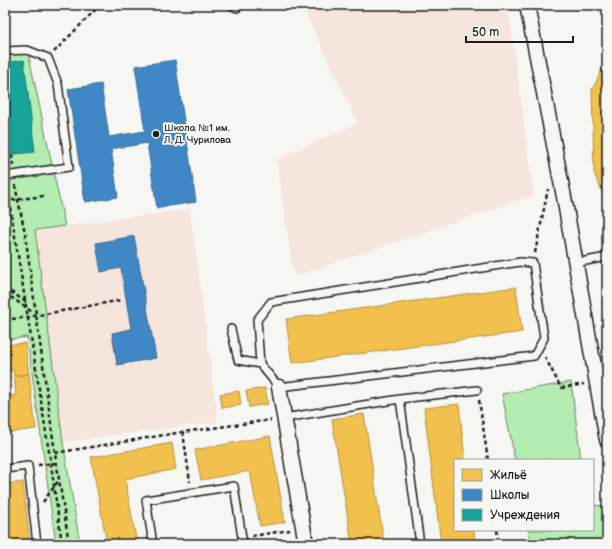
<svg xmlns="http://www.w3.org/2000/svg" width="612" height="549" font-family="'Balsamiq Sans',sans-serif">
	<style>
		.built { fill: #f6e5dd }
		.green { fill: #b3edb1; stroke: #688466 }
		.homes { fill: #f2c14e; stroke: #b2903f }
		.schools { fill: #3f88c5; stroke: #346892 }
		.public { fill: #17a398; stroke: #187a73 }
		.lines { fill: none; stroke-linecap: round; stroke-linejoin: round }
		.service-casing { stroke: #1c1c1c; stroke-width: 10 }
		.minor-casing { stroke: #1c1c1c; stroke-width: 17 }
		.path { stroke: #1c1c1c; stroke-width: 2.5; stroke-dasharray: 4 3; stroke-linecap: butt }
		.service { stroke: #f6f6f2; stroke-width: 7 }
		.minor { stroke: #f6f6f2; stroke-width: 14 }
		.poi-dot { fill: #1c1c1c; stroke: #f6f6f2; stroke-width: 1.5 }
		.labels { text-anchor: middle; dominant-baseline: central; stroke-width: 4; stroke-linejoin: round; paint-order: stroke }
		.poi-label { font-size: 10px; fill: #1c1c1c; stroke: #f6f6f2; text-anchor: start }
	</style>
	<rect width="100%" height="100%" fill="#f6f6f2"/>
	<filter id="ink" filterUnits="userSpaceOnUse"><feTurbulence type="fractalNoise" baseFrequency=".025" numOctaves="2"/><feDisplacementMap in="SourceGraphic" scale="8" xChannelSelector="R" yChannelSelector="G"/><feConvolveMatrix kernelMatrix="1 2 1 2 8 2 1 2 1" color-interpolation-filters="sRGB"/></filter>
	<g filter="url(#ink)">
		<path class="built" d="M 325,5 L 508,5 L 534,195 L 295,276 L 292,268 L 277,159 L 358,123 L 304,9 Z
			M 190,209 L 218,422 L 63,442 L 35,230 Z"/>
		<path class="green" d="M 28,52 L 65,226 L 35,230 L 63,442 L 80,544 L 56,544 L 27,337 L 5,340 L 5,54 Z
			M 571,382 L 581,460 L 515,460 L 502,394 Z
			M 593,505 L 607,506 L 607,544 L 531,544 L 528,530 L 593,530 Z"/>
		<path class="homes" d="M 607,59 L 607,199 L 604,197 L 594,173 L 592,90 Z
			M 516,287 L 522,332 L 292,363 L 286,319 Z
			M 25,343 L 29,374 L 14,376 L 13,370 L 5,371 L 5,345 Z
			M 29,374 L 36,429 L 5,433 L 5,396 L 16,395 L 14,376 Z
			M 265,388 L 268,404 L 249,407 L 246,391 Z
			M 239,391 L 241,405 L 222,408 L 220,394 Z
			M 459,404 L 465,460 L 455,460 L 455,530 L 474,530 L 475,544 L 441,544 L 424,408 Z
			M 364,414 L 384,544 L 352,544 L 332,419 Z
			M 270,436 L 285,522 L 260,526 L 250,471 L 201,480 L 195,450 Z
			M 172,443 L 176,469 L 125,479 L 137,544 L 107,544 L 91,457 Z
			M 23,482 L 30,544 L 5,544 L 5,484 Z"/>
		<path class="schools" d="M 175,60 L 196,202 L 157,208 L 147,143 L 111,149 L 118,197 L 85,202 L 68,89 L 101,84 L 109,137 L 145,131 L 135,66 Z
			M 134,236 L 156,358 L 117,365 L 112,333 L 131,329 L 121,268 L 101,272 L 96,243 Z"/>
		<path class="public" d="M 24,60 L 35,152 L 5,155 L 5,63 Z"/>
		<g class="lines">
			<defs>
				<path id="service" d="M 231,5 L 237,8 L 238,5
					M 5,51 L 27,50 L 48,58 L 58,84 L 69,167 L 5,176
					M 520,262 L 533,263 L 544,338 L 534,356 L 279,387 L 260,364 L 257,320 L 271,302 Z
					M 575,263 L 607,257
					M 231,329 L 238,360 L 260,364
					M 400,399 L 420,544
					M 284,418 L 400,399 L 477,390
					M 5,469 L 28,466 L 37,544
					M 153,544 L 146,500 L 234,486 L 243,544"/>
				<path id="minor" d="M 527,5 L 564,197 L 607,440
					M 279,387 L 306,544"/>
			</defs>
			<use href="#service" class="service-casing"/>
			<use href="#minor" class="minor-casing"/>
			<path class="path" d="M 54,52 L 100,5
				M 12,155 L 13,166
				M 15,185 L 25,233 L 55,453 L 69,544
				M 7,186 L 51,464 L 62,544
				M 5,201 L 44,196
				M 535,253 L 548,189
				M 5,288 L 26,302
				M 5,293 L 35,314
				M 5,320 L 28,317 L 122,300
				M 545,357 L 561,388 L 584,384
				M 479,400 L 488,460
				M 183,432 L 190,482
				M 55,453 L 183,432 L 271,420
				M 38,465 L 57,463
				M 43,502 L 59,480
				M 497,530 L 499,544
				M 252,536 L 290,530"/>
			<use href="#service" class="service"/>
			<use href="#minor" class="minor"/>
		</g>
	</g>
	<circle class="poi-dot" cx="156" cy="134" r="4"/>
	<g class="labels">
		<g class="poi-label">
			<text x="164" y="128">Школа №1 им.<tspan x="164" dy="12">Л. Д. Чурилова</tspan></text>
		</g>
	</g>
	<rect width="612" height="549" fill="none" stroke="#f6f6f2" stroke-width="20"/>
	<rect x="10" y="10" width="592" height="529" fill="none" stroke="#1c1c1c" stroke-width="1.5" filter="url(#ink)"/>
	<rect x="454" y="459" width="140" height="72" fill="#f6f6f2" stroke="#9f9f9c"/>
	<rect x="462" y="469" width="20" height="12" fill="#f2c14e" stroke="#9f9f9c"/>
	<text x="490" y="479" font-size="12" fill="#1c1c1c">Жильё</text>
	<rect x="462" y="489" width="20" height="12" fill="#3f88c5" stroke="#9f9f9c"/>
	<text x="490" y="499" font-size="12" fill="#1c1c1c">Школы</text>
	<rect x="462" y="509" width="20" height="12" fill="#17a398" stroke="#9f9f9c"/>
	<text x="490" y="519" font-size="12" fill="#1c1c1c">Учреждения</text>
	<path d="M466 36v6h107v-6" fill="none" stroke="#1c1c1c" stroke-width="2"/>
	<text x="472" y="36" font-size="12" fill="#1c1c1c" stroke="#f6f6f2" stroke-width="3" paint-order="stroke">50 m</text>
</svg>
